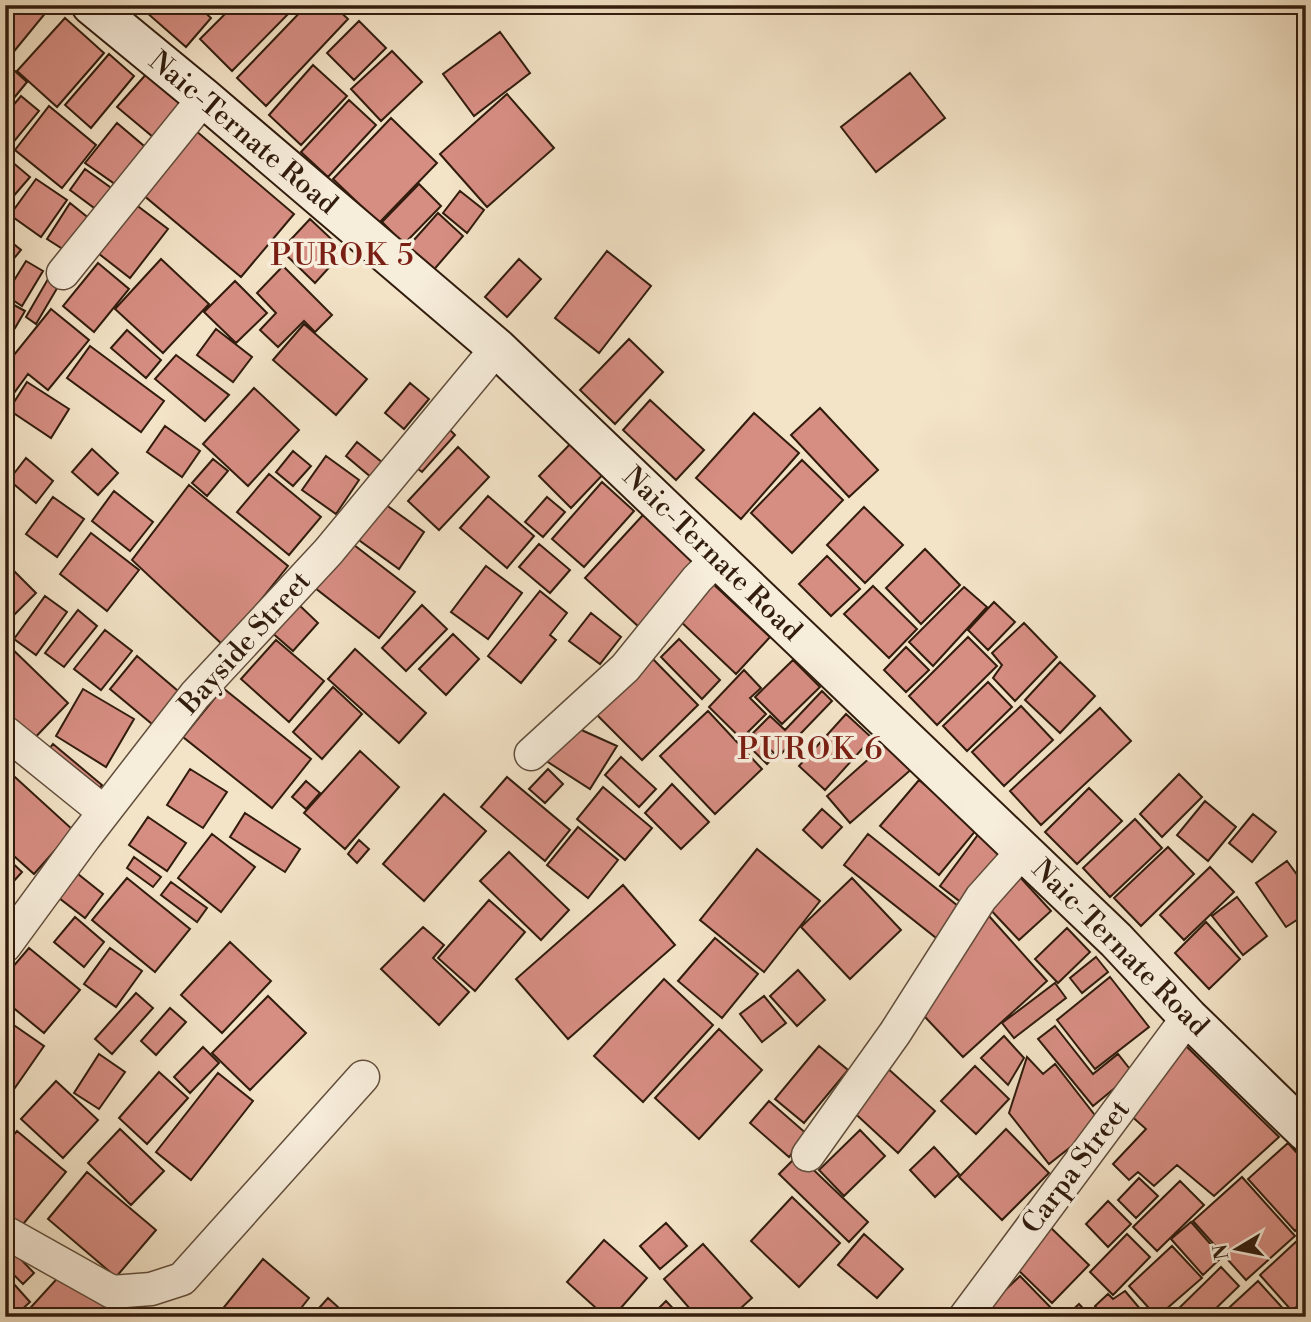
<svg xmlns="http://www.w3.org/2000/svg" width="1311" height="1322" font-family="'Libre Bodoni',serif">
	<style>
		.building { fill: #d68d82; stroke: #311c0d; stroke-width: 2 }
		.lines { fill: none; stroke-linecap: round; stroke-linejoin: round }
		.minor-casing { stroke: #624e3c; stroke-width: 35 }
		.secondary-casing { stroke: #311c0d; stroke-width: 42 }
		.minor { stroke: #f7eddb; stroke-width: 32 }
		.secondary { stroke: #f7eddb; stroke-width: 38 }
		.labels { text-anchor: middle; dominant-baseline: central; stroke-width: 7; stroke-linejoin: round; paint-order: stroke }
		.street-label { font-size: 28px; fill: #311c0d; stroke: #f7eddb }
		.neighbourhood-label { font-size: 30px; letter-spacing: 2px; fill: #7a1f14; stroke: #f7eddb }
	</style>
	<rect width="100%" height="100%" fill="#f3e3c7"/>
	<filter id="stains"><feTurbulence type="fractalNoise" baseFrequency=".00286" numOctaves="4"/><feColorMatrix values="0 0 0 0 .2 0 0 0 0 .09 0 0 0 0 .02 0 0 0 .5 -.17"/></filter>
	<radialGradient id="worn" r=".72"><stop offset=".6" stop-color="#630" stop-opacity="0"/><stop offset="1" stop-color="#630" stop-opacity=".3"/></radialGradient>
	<path class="building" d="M 5,5 L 52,5 L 11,55 L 5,50 Z
		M 152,5 L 197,5 L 211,18 L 186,47 L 146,12 Z
		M 234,5 L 297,5 L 232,71 L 200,39 Z
		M 307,5 L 333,5 L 348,19 L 266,106 L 237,78 Z
		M 65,18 L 104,53 L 57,107 L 17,71 Z
		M 359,21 L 386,48 L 354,80 L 327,53 Z
		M 500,32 L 530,73 L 474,116 L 443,74 Z
		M 392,51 L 422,82 L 381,121 L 351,89 Z
		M 109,54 L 134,76 L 91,128 L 65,105 Z
		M 5,62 L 27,82 L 14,98 L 5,90 Z
		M 313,65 L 347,96 L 301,145 L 269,115 Z
		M 149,71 L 187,110 L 159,142 L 117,107 Z
		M 910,73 L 945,118 L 876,172 L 841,127 Z
		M 507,94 L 554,148 L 487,207 L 440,154 Z
		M 21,96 L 39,111 L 7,150 L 5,115 Z
		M 349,100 L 376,125 L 328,177 L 301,152 Z
		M 49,106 L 96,145 L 62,188 L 15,150 Z
		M 391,118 L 437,163 L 379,223 L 333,179 Z
		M 117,123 L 150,151 L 122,189 L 85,163 Z
		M 195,130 L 294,214 L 241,277 L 142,194 Z
		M 5,156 L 30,177 L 5,206 Z
		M 85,169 L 121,195 L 105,216 L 70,190 Z
		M 36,179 L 67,200 L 41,237 L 10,215 Z
		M 419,184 L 441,206 L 404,244 L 382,222 Z
		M 460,191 L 484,210 L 467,233 L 443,213 Z
		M 131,201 L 168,229 L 130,278 L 94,250 Z
		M 70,203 L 96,224 L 72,255 L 47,239 Z
		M 438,213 L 463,236 L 431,273 L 405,250 Z
		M 310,219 L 344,251 L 315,283 L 281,250 Z
		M 5,237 L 21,250 L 5,269 Z
		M 607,251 L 651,286 L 599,353 L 555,318 Z
		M 161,259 L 209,304 L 163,353 L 115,309 Z
		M 519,259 L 541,279 L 507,317 L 485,297 Z
		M 26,261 L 43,271 L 22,306 L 5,295 Z
		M 98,263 L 129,289 L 94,332 L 63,306 Z
		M 283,266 L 332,315 L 315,332 L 304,321 L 278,347 L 260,330 L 276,313 L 257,293 Z
		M 48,279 L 59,285 L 36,324 L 26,317 Z
		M 235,281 L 267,313 L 236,343 L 204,312 Z
		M 5,300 L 25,311 L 15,328 L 5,322 Z
		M 51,309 L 89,340 L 48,390 L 28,374 L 14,393 L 5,386 L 5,366 Z
		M 304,324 L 367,379 L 336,415 L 273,360 Z
		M 216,329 L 252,357 L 233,382 L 197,355 Z
		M 127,330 L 161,360 L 146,378 L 111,348 Z
		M 629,339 L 663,372 L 615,424 L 580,390 Z
		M 90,346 L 164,401 L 141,432 L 67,378 Z
		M 176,355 L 229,395 L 205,421 L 155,379 Z
		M 27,382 L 69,409 L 51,438 L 9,410 Z
		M 410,383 L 429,399 L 404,429 L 385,413 Z
		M 254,388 L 299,430 L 248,486 L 203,444 Z
		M 650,400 L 704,450 L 676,480 L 623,430 Z
		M 820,408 L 878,470 L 849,497 L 791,435 Z
		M 754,413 L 799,453 L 741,519 L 696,478 Z
		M 165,426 L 200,451 L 182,477 L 147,452 Z
		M 447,427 L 455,435 L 422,472 L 413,465 Z
		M 579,435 L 611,466 L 571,508 L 539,476 Z
		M 357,442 L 383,463 L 372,478 L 346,456 Z
		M 458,447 L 489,477 L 439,530 L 408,501 Z
		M 92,449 L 118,473 L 98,495 L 72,472 Z
		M 293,451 L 311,466 L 293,486 L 276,472 Z
		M 326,456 L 359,480 L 336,514 L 302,490 Z
		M 26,458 L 53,481 L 36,503 L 9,480 Z
		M 213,459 L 228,471 L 207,496 L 192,483 Z
		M 802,460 L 843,500 L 792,553 L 751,513 Z
		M 269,474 L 321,517 L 289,555 L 237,512 Z
		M 602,482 L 634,511 L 584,567 L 552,539 Z
		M 189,485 L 288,566 L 224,646 L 132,560 Z
		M 114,491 L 153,522 L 130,551 L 92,521 Z
		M 488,496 L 534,536 L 507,568 L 460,528 Z
		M 53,497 L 84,519 L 57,557 L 26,534 Z
		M 547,497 L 565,512 L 543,537 L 525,522 Z
		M 382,502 L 424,532 L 399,569 L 356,538 Z
		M 864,507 L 903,545 L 865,583 L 827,545 Z
		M 643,515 L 696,564 L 639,627 L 585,578 Z
		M 91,533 L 139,570 L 107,611 L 60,574 Z
		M 345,538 L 415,592 L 379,638 L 310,584 Z
		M 539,544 L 570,570 L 550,593 L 519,567 Z
		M 925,549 L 960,585 L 921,624 L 886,588 Z
		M 827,556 L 860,589 L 831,616 L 799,584 Z
		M 5,562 L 36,593 L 6,623 L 5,623 Z
		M 486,566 L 522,593 L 488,639 L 451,612 Z
		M 711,582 L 770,637 L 736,674 L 678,619 Z
		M 873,586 L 917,629 L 889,658 L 844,614 Z
		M 964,587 L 987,607 L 933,666 L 909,642 Z
		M 540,591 L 567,613 L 550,635 L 556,640 L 521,683 L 488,656 Z
		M 45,596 L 67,612 L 36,655 L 14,639 Z
		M 296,602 L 318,623 L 293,651 L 270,631 Z
		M 994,602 L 1015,622 L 988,650 L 968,630 Z
		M 422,605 L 447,629 L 406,671 L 382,648 Z
		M 78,610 L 97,626 L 64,667 L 45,653 Z
		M 591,613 L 621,637 L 600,664 L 569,641 Z
		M 1024,623 L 1057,657 L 1015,701 L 993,678 L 1002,665 L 992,653 Z
		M 105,630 L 132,651 L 101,690 L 74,669 Z
		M 453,634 L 479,659 L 446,695 L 419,669 Z
		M 968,637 L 997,666 L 937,725 L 909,696 Z
		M 679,639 L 720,680 L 702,699 L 661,657 Z
		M 276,640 L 324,681 L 289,722 L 241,679 Z
		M 5,642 L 68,703 L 28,745 L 5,723 Z
		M 906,647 L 929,670 L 906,692 L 884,670 Z
		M 355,649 L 426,713 L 399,743 L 328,679 Z
		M 647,653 L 698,705 L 642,760 L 590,708 Z
		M 137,656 L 178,691 L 152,724 L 110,689 Z
		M 793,660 L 820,687 L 782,724 L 755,697 Z
		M 1060,662 L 1095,696 L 1060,733 L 1025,700 Z
		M 744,670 L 761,688 L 750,698 L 766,714 L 748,732 L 774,757 L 767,764 L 709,707 Z
		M 988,682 L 1012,707 L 967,751 L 943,726 Z
		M 333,687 L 362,714 L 322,759 L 293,732 Z
		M 223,688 L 311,759 L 272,808 L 183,737 Z
		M 83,689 L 134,719 L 106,767 L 56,736 Z
		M 822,691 L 832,701 L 778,757 L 753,733 L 770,716 L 785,730 Z
		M 1021,706 L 1053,740 L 1004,786 L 972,752 Z
		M 1100,708 L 1131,741 L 1041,825 L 1010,791 Z
		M 708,711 L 762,769 L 715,814 L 660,756 Z
		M 846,714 L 872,738 L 825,790 L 799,766 Z
		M 577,728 L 617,746 L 590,789 L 540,757 Z
		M 890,740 L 914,767 L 850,823 L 827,796 Z
		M 53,744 L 102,785 L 90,799 L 42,758 Z
		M 360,751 L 399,787 L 345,849 L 304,813 Z
		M 621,757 L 656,789 L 639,807 L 605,775 Z
		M 5,768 L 73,830 L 34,874 L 5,848 Z
		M 190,769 L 227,792 L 203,828 L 167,805 Z
		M 548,769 L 563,784 L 545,803 L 529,789 Z
		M 1179,774 L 1202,797 L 1162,837 L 1140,814 Z
		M 507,777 L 570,830 L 545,861 L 481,807 Z
		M 919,780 L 977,829 L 939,875 L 880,826 Z
		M 306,781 L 320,793 L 306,809 L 292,797 Z
		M 672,784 L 709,822 L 681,849 L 645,813 Z
		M 603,787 L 652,828 L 625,860 L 577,819 Z
		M 1089,788 L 1122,821 L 1077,864 L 1045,832 Z
		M 444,794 L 486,831 L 424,901 L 383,864 Z
		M 1205,801 L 1236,827 L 1208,861 L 1177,835 Z
		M 822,809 L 842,827 L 822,848 L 803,830 Z
		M 245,813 L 300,849 L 285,872 L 230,837 Z
		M 1253,814 L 1276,832 L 1252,862 L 1229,843 Z
		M 148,817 L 186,843 L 167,871 L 129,845 Z
		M 1135,819 L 1162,848 L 1110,897 L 1083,868 Z
		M 578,827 L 618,860 L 588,898 L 547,865 Z
		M 980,832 L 1007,853 L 967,907 L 940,886 Z
		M 212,834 L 255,867 L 221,912 L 178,878 Z
		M 868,834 L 963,910 L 940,941 L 844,865 Z
		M 359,840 L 369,849 L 357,863 L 348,854 Z
		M 1168,847 L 1194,874 L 1141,926 L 1114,898 Z
		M 757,849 L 820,901 L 764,972 L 700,920 Z
		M 509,852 L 569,910 L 541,940 L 480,881 Z
		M 5,856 L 22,872 L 5,891 Z
		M 134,857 L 161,877 L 153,887 L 127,868 Z
		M 1287,861 L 1306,887 L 1306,914 L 1286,927 L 1256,883 Z
		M 1210,867 L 1234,892 L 1184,940 L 1160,915 Z
		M 78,874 L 103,894 L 85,918 L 59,898 Z
		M 1019,876 L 1051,911 L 1019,940 L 987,906 Z
		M 127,878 L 190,929 L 155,972 L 92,920 Z
		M 852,878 L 901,930 L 850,979 L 801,927 Z
		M 171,882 L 207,908 L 197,922 L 161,895 Z
		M 623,885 L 675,945 L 568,1039 L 516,979 Z
		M 1237,897 L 1267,936 L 1243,955 L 1212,916 Z
		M 489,900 L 525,932 L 475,991 L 438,958 Z
		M 981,907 L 1047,981 L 963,1057 L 925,1017 L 953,953 Z
		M 75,917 L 104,942 L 84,967 L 54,942 Z
		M 1206,922 L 1240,959 L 1209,989 L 1175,953 Z
		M 423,927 L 444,945 L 433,958 L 469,992 L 439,1025 L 381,969 Z
		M 1067,928 L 1090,952 L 1058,983 L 1035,959 Z
		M 715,938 L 758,974 L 722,1018 L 678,981 Z
		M 230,942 L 271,981 L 222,1033 L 181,995 Z
		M 29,948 L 80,990 L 44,1033 L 5,1001 L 5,976 Z
		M 110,948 L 142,971 L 116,1007 L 84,984 Z
		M 1096,957 L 1108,972 L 1082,993 L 1070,978 Z
		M 798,970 L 825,1000 L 797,1026 L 770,996 Z
		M 1110,977 L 1149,1027 L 1095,1069 L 1057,1020 Z
		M 664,979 L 713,1025 L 643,1102 L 594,1056 Z
		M 1055,983 L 1066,998 L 1014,1038 L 1002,1023 Z
		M 136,993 L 153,1008 L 112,1054 L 95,1039 Z
		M 268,996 L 306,1033 L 250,1090 L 212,1053 Z
		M 764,996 L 786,1023 L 762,1042 L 740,1014 Z
		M 170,1008 L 186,1022 L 156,1055 L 141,1041 Z
		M 5,1019 L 44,1046 L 10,1095 L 5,1092 Z
		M 1055,1026 L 1093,1074 L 1118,1054 L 1133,1073 L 1093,1106 L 1038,1039 Z
		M 719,1029 L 762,1070 L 699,1139 L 655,1098 Z
		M 1004,1036 L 1024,1058 L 1008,1085 L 981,1058 Z
		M 1184,1044 L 1279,1137 L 1214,1196 L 1177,1165 L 1154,1186 L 1138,1172 L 1129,1180 L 1113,1164 L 1146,1129 L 1129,1114 Z
		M 819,1046 L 848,1070 L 804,1123 L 775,1099 Z
		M 203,1047 L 219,1063 L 190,1093 L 174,1077 Z
		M 99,1054 L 125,1072 L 99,1109 L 74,1093 Z
		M 1027,1057 L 1043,1074 L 1055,1064 L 1101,1123 L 1049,1164 L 1009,1113 Z
		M 885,1066 L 935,1111 L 898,1153 L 848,1107 Z
		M 975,1066 L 1009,1099 L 976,1134 L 941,1101 Z
		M 159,1072 L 188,1098 L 147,1144 L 119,1118 Z
		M 218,1073 L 253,1101 L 191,1180 L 156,1152 Z
		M 56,1081 L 98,1120 L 63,1158 L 21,1119 Z
		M 769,1101 L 808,1135 L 789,1157 L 750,1123 Z
		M 120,1129 L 164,1171 L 131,1205 L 88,1163 Z
		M 1006,1129 L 1049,1173 L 1002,1220 L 959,1177 Z
		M 860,1130 L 885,1156 L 844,1196 L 819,1170 Z
		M 17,1131 L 66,1172 L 19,1229 L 5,1217 L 5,1145 Z
		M 1288,1143 L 1306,1163 L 1306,1221 L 1295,1231 L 1248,1179 Z
		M 934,1147 L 959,1174 L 935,1197 L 910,1170 Z
		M 798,1155 L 868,1222 L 849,1242 L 779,1174 Z
		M 87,1172 L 156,1230 L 116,1277 L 48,1219 Z
		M 1242,1177 L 1295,1236 L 1246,1280 L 1193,1221 Z
		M 1139,1178 L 1158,1196 L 1136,1218 L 1118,1200 Z
		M 1180,1181 L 1204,1205 L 1157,1251 L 1133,1227 Z
		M 792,1197 L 840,1243 L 799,1287 L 751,1241 Z
		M 1108,1201 L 1131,1224 L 1108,1247 L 1086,1224 Z
		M 1191,1222 L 1222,1257 L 1203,1275 L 1171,1239 Z
		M 666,1223 L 687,1246 L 660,1269 L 640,1246 Z
		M 1046,1223 L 1089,1265 L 1052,1303 L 1009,1261 Z
		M 864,1234 L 903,1269 L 877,1298 L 838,1265 Z
		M 1127,1234 L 1150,1257 L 1113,1295 L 1090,1272 Z
		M 1299,1239 L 1306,1247 L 1306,1298 L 1292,1311 L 1260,1275 Z
		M 604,1240 L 647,1278 L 613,1317 L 606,1317 L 567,1282 Z
		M 703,1244 L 752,1298 L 731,1317 L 697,1317 L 664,1279 Z
		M 1172,1246 L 1202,1278 L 1157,1317 L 1129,1286 Z
		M 9,1247 L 34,1273 L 23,1284 L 5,1266 L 5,1251 Z
		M 263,1259 L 309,1298 L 294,1317 L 216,1317 Z
		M 1221,1267 L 1239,1286 L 1207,1317 L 1170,1317 Z
		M 64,1271 L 108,1302 L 94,1317 L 22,1317 Z
		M 1020,1276 L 1056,1313 L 1052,1317 L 977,1317 Z
		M 1258,1281 L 1288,1314 L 1285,1317 L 1219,1317 Z
		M 13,1283 L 30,1302 L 18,1313 L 5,1298 L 5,1290 Z
		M 1125,1291 L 1147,1317 L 1104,1317 L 1095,1306 L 1108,1294 L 1113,1299 Z
		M 121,1295 L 155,1317 L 108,1317 Z
		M 328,1298 L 349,1317 L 311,1317 Z
		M 666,1301 L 681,1317 L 650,1317 Z
		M 1079,1304 L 1091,1317 L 1065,1317 Z"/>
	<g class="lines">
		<defs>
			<path id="minor" d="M 63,273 L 204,98
				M 5,732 L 104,812
				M 531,754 L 625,668 L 697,579 L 717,559
				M 5,946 L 85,837 L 195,695 L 328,552 L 497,348
				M 808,1155 L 895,1033 L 981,898 L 1023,851
				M 5,1232 L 112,1292 L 151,1289 L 182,1279 L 363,1077
				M 965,1317 L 1188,1017"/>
			<path id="secondary" d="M 91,5 L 204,98 L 497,348 L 1116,940 L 1188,1017 L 1306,1132"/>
		</defs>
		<use href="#minor" class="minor-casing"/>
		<use href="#secondary" class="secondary-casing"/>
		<use href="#minor" class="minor"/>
		<use href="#secondary" class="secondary"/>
	</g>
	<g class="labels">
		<g class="street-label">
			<text transform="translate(243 133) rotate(40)">Naic-Ternate Road</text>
			<text transform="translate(712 554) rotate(44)">Naic-Ternate Road</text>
			<text transform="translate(245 643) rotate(-48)">Bayside Street</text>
			<text transform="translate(1120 948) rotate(45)">Naic-Ternate Road</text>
			<text transform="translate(1076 1167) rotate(-53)">Carpa Street</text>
		</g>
		<g class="neighbourhood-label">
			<text x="343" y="256">PUROK 5</text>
			<text x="811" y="750">PUROK 6</text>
		</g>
	</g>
	<rect width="1311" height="1322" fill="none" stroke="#f3e3c7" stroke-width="28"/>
	<rect x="7" y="7" width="1297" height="1308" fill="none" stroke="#311c0d" stroke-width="3.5"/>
	<rect x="14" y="14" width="1283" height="1294" fill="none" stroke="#311c0d" stroke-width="2"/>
	<g transform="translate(1237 1249) rotate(260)" stroke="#f7eddb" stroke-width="5" paint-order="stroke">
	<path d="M0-5L12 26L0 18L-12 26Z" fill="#311c0d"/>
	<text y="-10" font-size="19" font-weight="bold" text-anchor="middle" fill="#311c0d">N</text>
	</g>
	<rect width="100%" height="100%" filter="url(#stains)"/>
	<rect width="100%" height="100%" fill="url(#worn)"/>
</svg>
